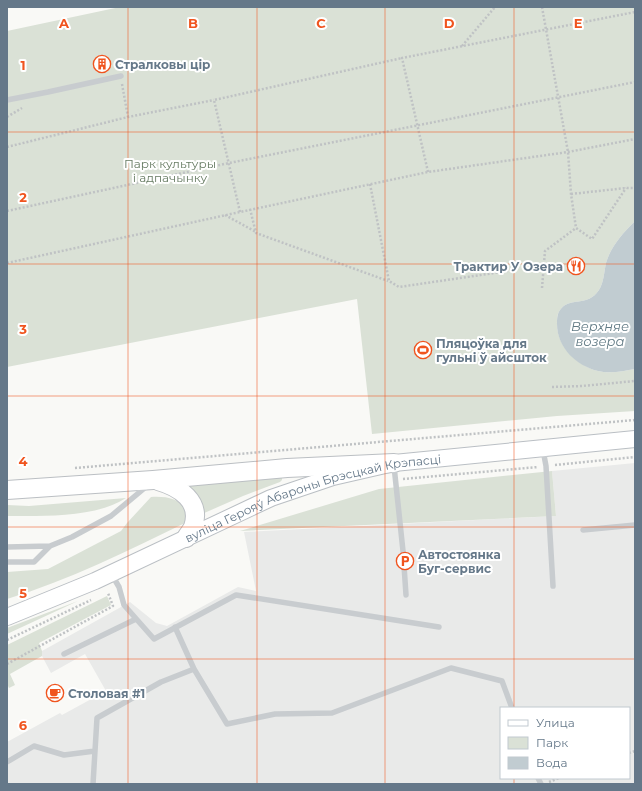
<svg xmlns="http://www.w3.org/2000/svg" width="642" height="791" font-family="Montserrat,sans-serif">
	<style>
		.built { fill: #e9eae9; fill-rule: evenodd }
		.green { fill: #dae1d6 }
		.water { fill: #c1ccd1 }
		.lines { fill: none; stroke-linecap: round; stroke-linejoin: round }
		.secondary-casing { stroke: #babfc4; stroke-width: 18 }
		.primary-casing { stroke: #bbbfc3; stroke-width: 20 }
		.path { stroke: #bfc2c4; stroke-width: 2.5; stroke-dasharray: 2 2; stroke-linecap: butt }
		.service { stroke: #c8cccf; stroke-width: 5.5 }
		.secondary { stroke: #fff; stroke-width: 16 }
		.primary { stroke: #fff; stroke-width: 18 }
		.grid { fill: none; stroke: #f0541e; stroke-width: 1; stroke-opacity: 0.55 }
		.labels { text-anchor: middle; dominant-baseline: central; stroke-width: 4; stroke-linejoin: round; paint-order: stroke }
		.poi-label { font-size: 12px; font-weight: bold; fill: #657889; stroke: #fff; text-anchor: start }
		.park-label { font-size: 12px; fill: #657a61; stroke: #fff }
		.street-label { font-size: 12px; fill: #657889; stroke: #fff }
		.water-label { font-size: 13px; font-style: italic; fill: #617a84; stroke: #fff }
		.grid-label { font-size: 13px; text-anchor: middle; font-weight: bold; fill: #f0541e; stroke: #fff; stroke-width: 4; stroke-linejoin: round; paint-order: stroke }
	</style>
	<rect width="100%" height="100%" fill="#f9f9f6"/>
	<path class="built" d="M 635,463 L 635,784 L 7,784 L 7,742 L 60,713 L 62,715 L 106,691 L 85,654 L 51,673 L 42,656 L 42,651 L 130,602 L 156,623 L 167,626 L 238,587 L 256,591 L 244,532 L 556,516 L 552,471 ZM 501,708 L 629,708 L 629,778 L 501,778 Z"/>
	<path class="green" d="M 120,7 L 635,7 L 635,221 C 623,233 611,246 606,263 C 604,272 604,282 599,290 C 587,308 570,296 560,310 C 557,314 557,319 557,324 C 557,347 578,366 598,371 C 610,374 624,371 635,369 L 635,411 L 557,416 L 372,434 L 357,299 L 7,367 L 7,31 Z
		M 552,471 L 556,516 L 240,531 L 379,489 Z
		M 282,477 L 282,480 L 280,482 L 243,496 L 202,514 L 182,486 Z
		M 151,497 C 169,496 188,499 187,522 C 128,551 69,580 7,599 L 7,572 L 48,569 L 121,531 L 127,523 Z
		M 126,498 C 96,518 42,516 7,516 L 7,505 L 29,506 Z
		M 107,596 L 111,605 L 39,643 L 42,651 L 42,656 L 10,674 L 15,685 L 9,688 L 7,684 L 7,645 Z
		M 78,601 L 7,634 L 7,628 Z"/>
	<path class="water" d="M 635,221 L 635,369 C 624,371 610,374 598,371 C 577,366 557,348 557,324 C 557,320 557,314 560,310 C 570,296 587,308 599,290 C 604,282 604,272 606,263 C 611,246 623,233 635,221 Z"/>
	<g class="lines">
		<defs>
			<g id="secondary">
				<path id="s1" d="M 7,617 L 95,581 L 271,498 L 333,477 L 394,463 L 635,439"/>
			</g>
			<path id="primary" d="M 158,481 C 179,487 202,501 193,527 C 191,531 188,534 186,538
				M 7,490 L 153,480 L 287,468 L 394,463"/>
		</defs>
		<use href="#secondary" class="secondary-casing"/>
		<use href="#primary" class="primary-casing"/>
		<path class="path" d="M 542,7 L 568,152 L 571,194 L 576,228 L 592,239 L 626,188
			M 462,46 L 495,7
			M 122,84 L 128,117
			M 7,117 L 22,108
			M 7,147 L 128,117 L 214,100
			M 428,172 L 402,58 L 635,12
			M 370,184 L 389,281 L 399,287 L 508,271
			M 571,194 L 626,188 L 635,188
			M 250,209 L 256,233 L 388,281
			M 7,211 L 229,163 L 635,82
			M 240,212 L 214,100 L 402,58
			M 225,215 L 256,232
			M 7,263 L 240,212 L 428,172 L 568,152 L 635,139
			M 542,288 L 545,251 L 576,228
			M 552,387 L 582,386 L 635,381
			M 555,465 L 635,457
			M 75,468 L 635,420
			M 403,479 L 538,467
			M 7,640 L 91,600
			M 7,664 L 113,606 L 108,593
			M 629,753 L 635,751
			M 549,782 L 559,778"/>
		<path class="service" d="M 7,100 L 48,92 L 121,76
			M 543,450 L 546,466 L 553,586
			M 394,466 L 403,551 L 406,595
			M 583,530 L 635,525
			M 7,547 L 50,546
			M 7,562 L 34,562 L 50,546 L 72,537 L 111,516 L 147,486
			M 112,575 L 119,587 L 124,605 L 154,639 L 236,595 L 439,627
			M 175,627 L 194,669 L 227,724 L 275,714 L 332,713 L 451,668 L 502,681 L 512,708
			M 64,654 L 136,619
			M 7,762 L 34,746 L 64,755 L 95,751
			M 538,778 L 541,784
			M 93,784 L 97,718 L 161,682 L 194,669"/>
		<use href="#secondary" class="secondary"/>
		<use href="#primary" class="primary"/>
	</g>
	<path class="grid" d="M 128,7 L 128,784M 257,7 L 257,784M 385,7 L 385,784M 514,7 L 514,708M 7,132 L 635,132M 7,264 L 635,264M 7,396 L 635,396M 7,527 L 635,527M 7,659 L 635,659M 514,778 L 514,784"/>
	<defs>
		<symbol id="building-ring" viewBox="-11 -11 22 22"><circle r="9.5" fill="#fff" stroke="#f0541e" stroke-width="1.5"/><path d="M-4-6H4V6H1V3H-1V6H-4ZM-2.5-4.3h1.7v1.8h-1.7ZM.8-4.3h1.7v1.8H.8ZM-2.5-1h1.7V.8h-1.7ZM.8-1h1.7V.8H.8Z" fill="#f0541e"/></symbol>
		<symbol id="restaurant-ring" viewBox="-11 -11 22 22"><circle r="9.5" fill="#fff" stroke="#f0541e" stroke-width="1.5"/><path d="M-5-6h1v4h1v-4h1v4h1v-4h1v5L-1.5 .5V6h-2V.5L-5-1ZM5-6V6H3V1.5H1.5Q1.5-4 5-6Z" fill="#f0541e"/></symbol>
		<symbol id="stadium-ring" viewBox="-11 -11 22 22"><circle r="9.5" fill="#fff" stroke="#f0541e" stroke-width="1.5"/><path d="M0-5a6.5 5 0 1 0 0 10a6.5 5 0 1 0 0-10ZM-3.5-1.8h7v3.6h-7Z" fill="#f0541e"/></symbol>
		<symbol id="parking-ring" viewBox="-11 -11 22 22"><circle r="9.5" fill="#fff" stroke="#f0541e" stroke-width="1.5"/><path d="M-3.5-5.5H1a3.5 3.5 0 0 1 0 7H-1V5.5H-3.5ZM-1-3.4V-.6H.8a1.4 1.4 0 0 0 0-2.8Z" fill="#f0541e"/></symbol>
		<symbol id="cafe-ring" viewBox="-11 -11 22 22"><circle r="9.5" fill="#fff" stroke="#f0541e" stroke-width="1.5"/><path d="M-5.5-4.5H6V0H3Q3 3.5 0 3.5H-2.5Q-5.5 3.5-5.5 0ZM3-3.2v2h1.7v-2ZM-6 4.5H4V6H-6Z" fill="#f0541e"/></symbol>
	</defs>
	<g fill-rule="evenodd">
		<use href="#building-ring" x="92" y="54" width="20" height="20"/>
		<use href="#restaurant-ring" x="566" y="256" width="20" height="20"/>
		<use href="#stadium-ring" x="413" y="340" width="20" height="20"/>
		<use href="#parking-ring" x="395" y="551" width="20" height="20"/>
		<use href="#cafe-ring" x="45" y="683" width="20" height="20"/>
	</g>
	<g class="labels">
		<g class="poi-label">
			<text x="115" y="64">Стралковы цір</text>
			<text x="563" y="266" text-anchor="end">Трактир У Озера</text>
			<text x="436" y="343">Пляцоўка для<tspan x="436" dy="14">гульні ў айсшток</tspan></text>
			<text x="418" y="554">Автостоянка<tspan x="418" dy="14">Буг-сервис</tspan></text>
			<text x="68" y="693">Столовая #1</text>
		</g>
		<g class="park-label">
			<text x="170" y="163">Парк культуры<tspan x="170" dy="14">і адпачынку</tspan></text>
		</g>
		<g class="street-label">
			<text stroke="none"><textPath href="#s1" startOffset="330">вуліца Герояў Абароны Брэсцкай Крэпасці</textPath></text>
		</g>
		<g class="water-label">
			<text x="600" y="326">Верхняе<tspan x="600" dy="15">возера</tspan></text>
		</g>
	</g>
	<g class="grid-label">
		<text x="64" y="28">A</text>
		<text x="193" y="28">B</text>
		<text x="321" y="28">C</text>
		<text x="449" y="28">D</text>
		<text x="578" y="28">E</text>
		<text x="23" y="70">1</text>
		<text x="23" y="202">2</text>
		<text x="23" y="334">3</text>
		<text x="23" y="466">4</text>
		<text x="23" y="598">5</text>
		<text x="23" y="730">6</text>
	</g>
	<rect width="642" height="791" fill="none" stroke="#657889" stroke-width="16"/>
	<rect x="500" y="707" width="130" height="72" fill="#ffffff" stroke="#c1c9d0"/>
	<rect x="508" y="720" width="20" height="6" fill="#ffffff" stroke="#c1c9d0"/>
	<text x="536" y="727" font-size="12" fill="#657889">Улица</text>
	<rect x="508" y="737" width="20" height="12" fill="#dae1d6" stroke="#c1c9d0"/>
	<text x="536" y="747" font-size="12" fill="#657889">Парк</text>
	<rect x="508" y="757" width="20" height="12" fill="#c1ccd1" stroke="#c1c9d0"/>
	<text x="536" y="767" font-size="12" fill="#657889">Вода</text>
</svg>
